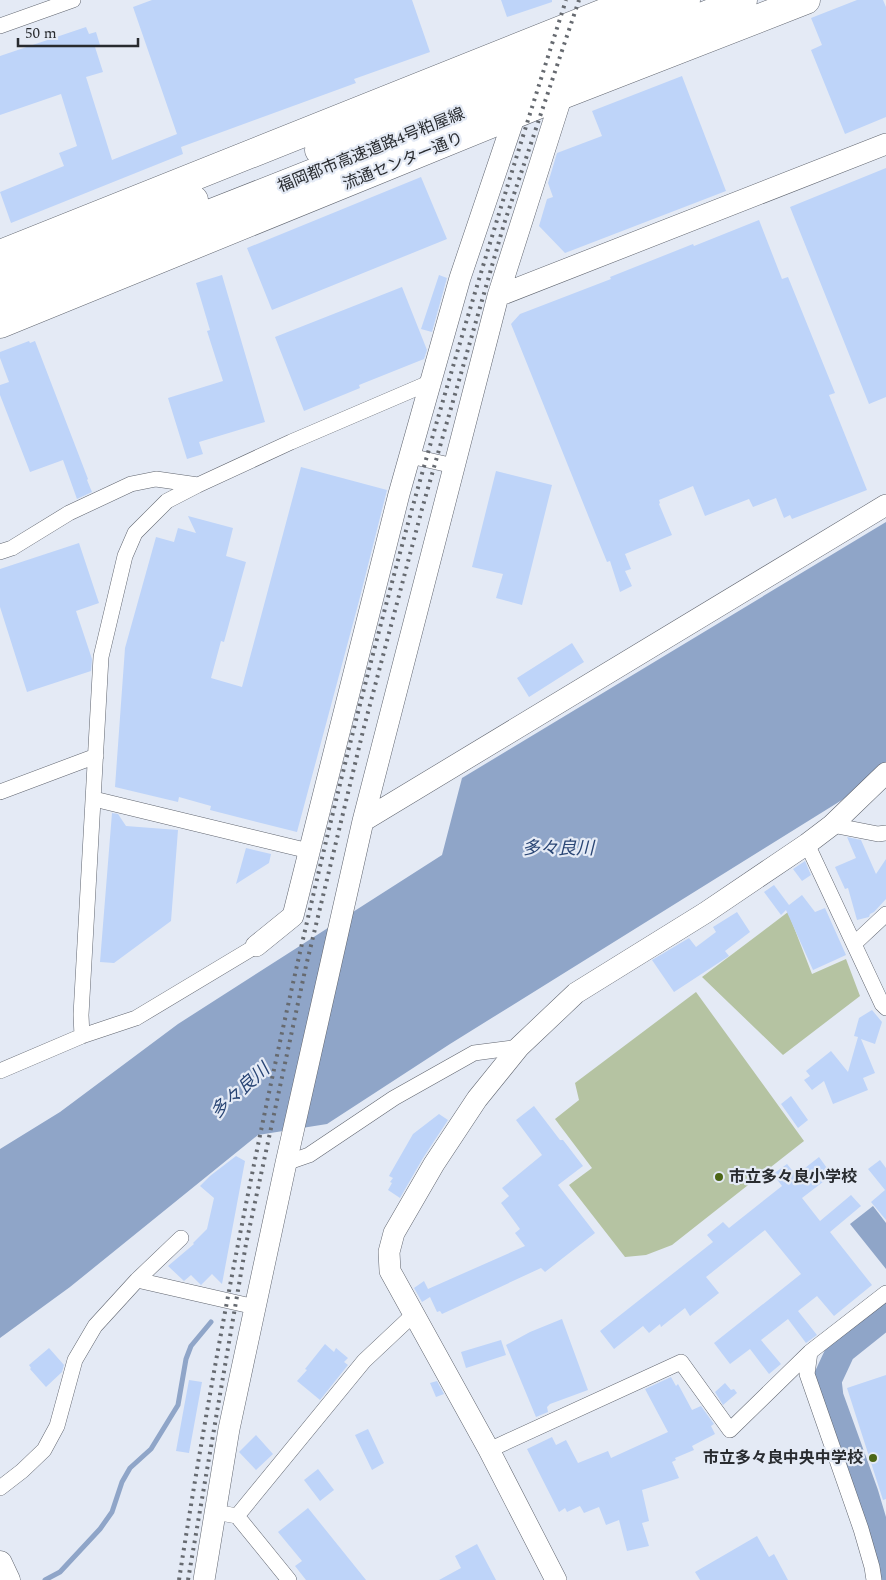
<svg xmlns="http://www.w3.org/2000/svg" width="886" height="1580" font-family="Spectral,'Noto Sans JP',serif">
	<style>
		.green { fill: #b5c3a2 }
		.water { fill: #8fa5c8 }
		.lines { fill: none; stroke-linecap: round; stroke-linejoin: round }
		.stream { stroke: #8fa5c8; stroke-width: 5 }
		.river { stroke: #8fa5c8; stroke-width: 29 }
		.building { fill: #bed4f9 }
		.street-casing { stroke: #60656f; stroke-width: 16 }
		.secondary-casing { stroke: #60656f; stroke-width: 22 }
		.primary-casing { stroke: #60656f; stroke-width: 25 }
		.highway-casing { stroke: #60656f; stroke-width: 29 }
		.street { stroke: #fff; stroke-width: 15 }
		.secondary { stroke: #fff; stroke-width: 21 }
		.primary { stroke: #fff; stroke-width: 24 }
		.highway { stroke: #fff; stroke-width: 28 }
		.rail { stroke: #666a70; stroke-width: 4; stroke-dasharray: 2.5 5; stroke-linecap: butt }
		.poi-dot { fill: #4c6616; stroke: #e4eaf5; stroke-width: 2 }
		.labels { text-anchor: middle; dominant-baseline: central; stroke-width: 4.5; stroke-linejoin: round; paint-order: stroke }
		.street-label { font-size: 16px; fill: #282b2f; stroke: #e4eaf5 }
		.poi-label { font-size: 16px; font-weight: bold; fill: #282b2f; stroke: #e4eaf5; text-anchor: start }
		.water-label { font-size: 18px; font-style: italic; fill: #294574; stroke: #e4eaf5 }
	</style>
	<rect width="100%" height="100%" fill="#e4eaf5"/>
	<path class="green" d="M 788,912 L 812,974 L 846,959 L 860,996 L 783,1055 L 702,977 Z
		M 696,992 L 804,1141 L 672,1245 L 646,1255 L 625,1257 L 569,1185 L 592,1168 L 555,1119 L 579,1100 L 575,1083 Z"/>
	<path class="water" d="M 886,522 L 886,762 L 850,795 L 450,1044 L 327,1124 L 258,1135 L 70,1287 L 0,1338 L 0,1149 L 60,1112 L 178,1024 L 442,855 L 462,778 Z
		M 873,1206 L 886,1223 L 886,1269 L 850,1224 Z"/>
	<g class="lines">
		<path class="stream" d="M 45,1580 L 60,1572 L 100,1529 L 112,1512 L 122,1482 L 130,1468 L 151,1449 L 178,1405 L 186,1359 L 191,1346 L 211,1322"/>
		<path class="river" d="M 886,1314 L 841,1350 L 827,1380 L 829,1397 L 864,1494 L 886,1568"/>
	</g>
	<path class="building" d="M 152,0 L 412,0 L 430,52 L 354,79 L 356,83 L 181,147 L 183,154 L 11,223 L 0,192 L 64,166 L 59,153 L 77,146 L 61,94 L 0,115 L 0,56 L 86,27 L 89,34 L 96,32 L 100,45 L 95,47 L 103,72 L 86,77 L 112,160 L 177,134 L 133,7 Z
		M 501,0 L 552,0 L 552,2 L 507,17 Z
		M 857,0 L 883,0 L 886,7 L 886,117 L 845,134 L 811,50 L 822,45 L 811,18 Z
		M 682,76 L 726,191 L 565,253 L 539,226 L 547,199 L 553,197 L 548,183 L 557,153 L 602,136 L 592,111 Z
		M 886,168 L 886,397 L 869,404 L 790,207 Z
		M 421,177 L 447,239 L 272,310 L 247,248 Z
		M 759,220 L 782,279 L 788,277 L 835,393 L 829,395 L 867,490 L 792,519 L 790,515 L 784,518 L 776,498 L 753,507 L 749,499 L 705,516 L 693,486 L 659,500 L 660,503 L 659,504 L 672,535 L 625,554 L 631,569 L 625,571 L 632,586 L 620,592 L 610,561 L 607,562 L 596,535 L 511,324 L 520,314 L 611,279 L 610,277 L 693,244 L 694,246 Z
		M 222,275 L 265,422 L 199,442 L 203,454 L 187,459 L 168,398 L 223,381 L 207,331 L 210,330 L 196,283 Z
		M 439,275 L 447,278 L 432,332 L 421,329 Z
		M 402,287 L 427,350 L 424,359 L 359,385 L 360,388 L 304,411 L 275,337 Z
		M 29,341 L 30,343 L 35,341 L 88,479 L 87,480 L 92,492 L 77,499 L 63,460 L 30,472 L 0,395 L 0,385 L 9,382 L 0,358 L 0,352 Z
		M 301,467 L 387,490 L 359,601 L 297,832 L 210,810 L 211,806 L 179,797 L 178,802 L 115,787 L 125,648 L 156,537 L 174,542 L 178,528 L 196,533 L 188,516 L 233,528 L 226,556 L 246,562 L 224,642 L 221,641 L 211,678 L 242,687 Z
		M 496,471 L 552,485 L 522,605 L 496,598 L 503,574 L 472,567 Z
		M 79,543 L 99,603 L 76,611 L 92,659 L 91,671 L 27,692 L 0,607 L 0,569 Z
		M 572,643 L 584,662 L 529,697 L 517,678 Z
		M 112,813 L 118,814 L 126,826 L 178,830 L 171,921 L 114,963 L 100,962 Z
		M 847,837 L 861,840 L 876,874 L 886,859 L 886,899 L 874,912 L 870,914 L 869,917 L 857,920 L 848,888 L 845,889 L 835,867 L 856,858 Z
		M 246,848 L 271,854 L 269,863 L 236,884 Z
		M 805,861 L 811,875 L 802,881 L 793,869 Z
		M 774,885 L 789,905 L 802,895 L 815,912 L 825,908 L 846,955 L 813,970 L 786,910 L 781,915 L 764,892 Z
		M 737,912 L 750,932 L 725,951 L 729,956 L 674,992 L 652,960 L 689,938 L 696,947 L 716,932 L 713,927 Z
		M 872,1010 L 882,1022 L 875,1044 L 861,1039 L 875,1073 L 863,1078 L 868,1090 L 833,1104 L 824,1081 L 812,1090 L 804,1080 L 810,1076 L 806,1071 L 831,1051 L 848,1072 L 858,1037 L 854,1036 L 859,1018 Z
		M 791,1096 L 808,1120 L 798,1128 L 781,1104 Z
		M 534,1106 L 560,1140 L 563,1140 L 583,1166 L 558,1185 L 595,1233 L 545,1272 L 541,1268 L 442,1314 L 440,1311 L 437,1312 L 430,1297 L 422,1302 L 414,1288 L 424,1281 L 428,1289 L 525,1246 L 515,1233 L 520,1229 L 501,1203 L 509,1196 L 502,1188 L 542,1155 L 516,1120 Z
		M 439,1114 L 448,1120 L 423,1158 L 400,1198 L 388,1190 L 392,1183 L 390,1182 L 393,1178 L 389,1176 L 390,1174 L 413,1134 Z
		M 236,1156 L 245,1161 L 222,1284 L 212,1274 L 201,1285 L 191,1275 L 184,1281 L 168,1266 L 194,1244 L 193,1243 L 207,1229 L 214,1198 L 200,1186 L 210,1176 Z
		M 819,1157 L 832,1175 L 802,1198 L 820,1221 L 851,1195 L 861,1206 L 830,1232 L 872,1285 L 834,1316 L 817,1296 L 798,1311 L 817,1335 L 806,1343 L 788,1319 L 761,1340 L 781,1364 L 769,1374 L 750,1349 L 730,1364 L 714,1343 L 801,1274 L 765,1230 L 706,1277 L 719,1293 L 690,1316 L 685,1308 L 661,1327 L 660,1324 L 649,1333 L 643,1326 L 614,1349 L 600,1331 L 713,1242 L 707,1235 L 723,1222 L 729,1228 L 782,1186 L 773,1174 L 787,1164 L 796,1175 Z
		M 880,1160 L 886,1168 L 886,1220 L 871,1202 L 885,1190 L 868,1169 Z
		M 562,1319 L 588,1390 L 550,1404 L 547,1407 L 548,1412 L 536,1417 L 506,1345 L 530,1332 Z
		M 501,1340 L 506,1355 L 466,1368 L 461,1352 Z
		M 325,1344 L 334,1352 L 336,1348 L 348,1358 L 344,1362 L 348,1365 L 320,1400 L 297,1381 L 307,1370 L 305,1369 Z
		M 49,1348 L 64,1365 L 62,1372 L 46,1387 L 30,1369 L 31,1368 L 29,1365 Z
		M 886,1375 L 886,1499 L 883,1500 L 847,1388 Z
		M 671,1377 L 676,1386 L 678,1384 L 692,1410 L 701,1406 L 714,1424 L 711,1426 L 715,1434 L 692,1446 L 694,1450 L 675,1458 L 676,1460 L 672,1462 L 679,1478 L 642,1490 L 649,1521 L 642,1523 L 649,1546 L 627,1551 L 619,1520 L 606,1525 L 599,1507 L 584,1513 L 580,1506 L 567,1512 L 565,1508 L 559,1512 L 527,1449 L 552,1437 L 556,1445 L 566,1440 L 578,1463 L 608,1451 L 611,1458 L 668,1432 L 645,1389 Z
		M 189,1380 L 202,1382 L 189,1453 L 176,1451 Z
		M 437,1381 L 444,1394 L 436,1397 L 430,1383 Z
		M 725,1383 L 731,1390 L 734,1389 L 737,1393 L 723,1405 L 715,1392 Z
		M 368,1429 L 384,1463 L 372,1470 L 355,1435 Z
		M 256,1435 L 273,1454 L 256,1470 L 239,1452 Z
		M 318,1469 L 334,1490 L 320,1501 L 304,1480 Z
		M 308,1508 L 366,1580 L 306,1580 L 295,1566 L 302,1561 L 278,1532 Z
		M 757,1536 L 769,1557 L 774,1554 L 788,1580 L 700,1580 L 695,1572 Z
		M 477,1544 L 496,1580 L 439,1580 L 461,1568 L 455,1556 Z"/>
	<g class="lines">
		<defs>
			<path id="street" d="M 0,26 L 73,0
				M 410,456 L 454,466
				M 0,552 L 12,548 L 69,513 L 131,484 L 156,479 L 198,485
				M 0,792 L 96,756
				M 94,799 L 309,851
				M 832,825 L 878,834 L 886,833
				M 807,844 L 882,1004 L 886,1008
				M 854,944 L 886,914
				M 82,1036 L 81,1015 L 101,657 L 125,556 L 135,533 L 167,501 L 198,485 L 291,442 L 431,382
				M 0,1071 L 82,1036 L 136,1018 L 256,946
				M 286,1163 L 309,1155 L 394,1098 L 474,1053 L 519,1047
				M 137,1280 L 255,1307
				M 810,1352 L 807,1374 L 861,1529 L 872,1567 L 874,1580
				M 489,1450 L 681,1362 L 730,1430 L 810,1352 L 886,1293
				M 0,1488 L 22,1471 L 44,1450 L 57,1426 L 75,1360 L 95,1326 L 137,1280 L 181,1238
				M 215,1512 L 237,1516 L 364,1361 L 414,1314
				M 237,1516 L 289,1580"/>
			<path id="secondary" d="M 498,296 L 886,144
				M 363,821 L 886,505
				M 256,946 L 293,916 L 399,494 L 460,278 L 515,115
				M 204,1580 L 229,1429 L 286,1163 L 363,821 L 498,296 L 562,95
				M 556,1580 L 489,1450 L 390,1271 L 389,1252 L 394,1233 L 434,1164 L 477,1099 L 519,1047 L 576,993 L 705,913 L 807,844 L 832,825 L 886,773"/>
			<path id="primary" d="M 0,1563 L 8,1580"/>
			<path id="highway" d="M 319,150 L 686,0
				M 0,254 L 636,0
				M 0,277 L 194,200
				M 0,300 L 209,214 L 480,107 L 743,0
				M 0,324 L 562,95 L 806,0"/>
		</defs>
		<use href="#street" class="street-casing"/>
		<use href="#secondary" class="secondary-casing"/>
		<use href="#primary" class="primary-casing"/>
		<use href="#highway" class="highway-casing"/>
		<use href="#street" class="street"/>
		<use href="#secondary" class="secondary"/>
		<use href="#primary" class="primary"/>
		<use href="#highway" class="highway"/>
		<path class="rail" d="M 179,1580 C 235,1220 315,860 412,509 C 460,338 512,169 566,0
			M 188,1580 L 246,1244 L 306,966 L 363,731 L 422,509 L 504,224 L 579,0"/>
	</g>
	<g class="poi-dot">
		<circle cx="719" cy="1177" r="5"/>
		<circle cx="873" cy="1458" r="5"/>
	</g>
	<g class="labels">
		<g class="street-label">
			<text transform="translate(371 150) rotate(-22)">福岡都市高速道路4号粕屋線</text>
			<text transform="translate(403 161) rotate(-22)">流通センター通り</text>
		</g>
		<g class="poi-label">
			<text x="729" y="1177">市立多々良小学校</text>
			<text x="863" y="1458" text-anchor="end">市立多々良中央中学校</text>
		</g>
		<g class="water-label">
			<text x="558" y="848">多々良川</text>
			<text transform="translate(240 1091) rotate(-42)">多々良川</text>
		</g>
	</g>
	<path d="M18 38v8h120v-8" fill="none" stroke="#282b2f" stroke-width="2.5"/>
	<text x="25" y="38" font-size="15" fill="#282b2f" stroke="#e4eaf5" stroke-width="4" paint-order="stroke">50 m</text>
</svg>
